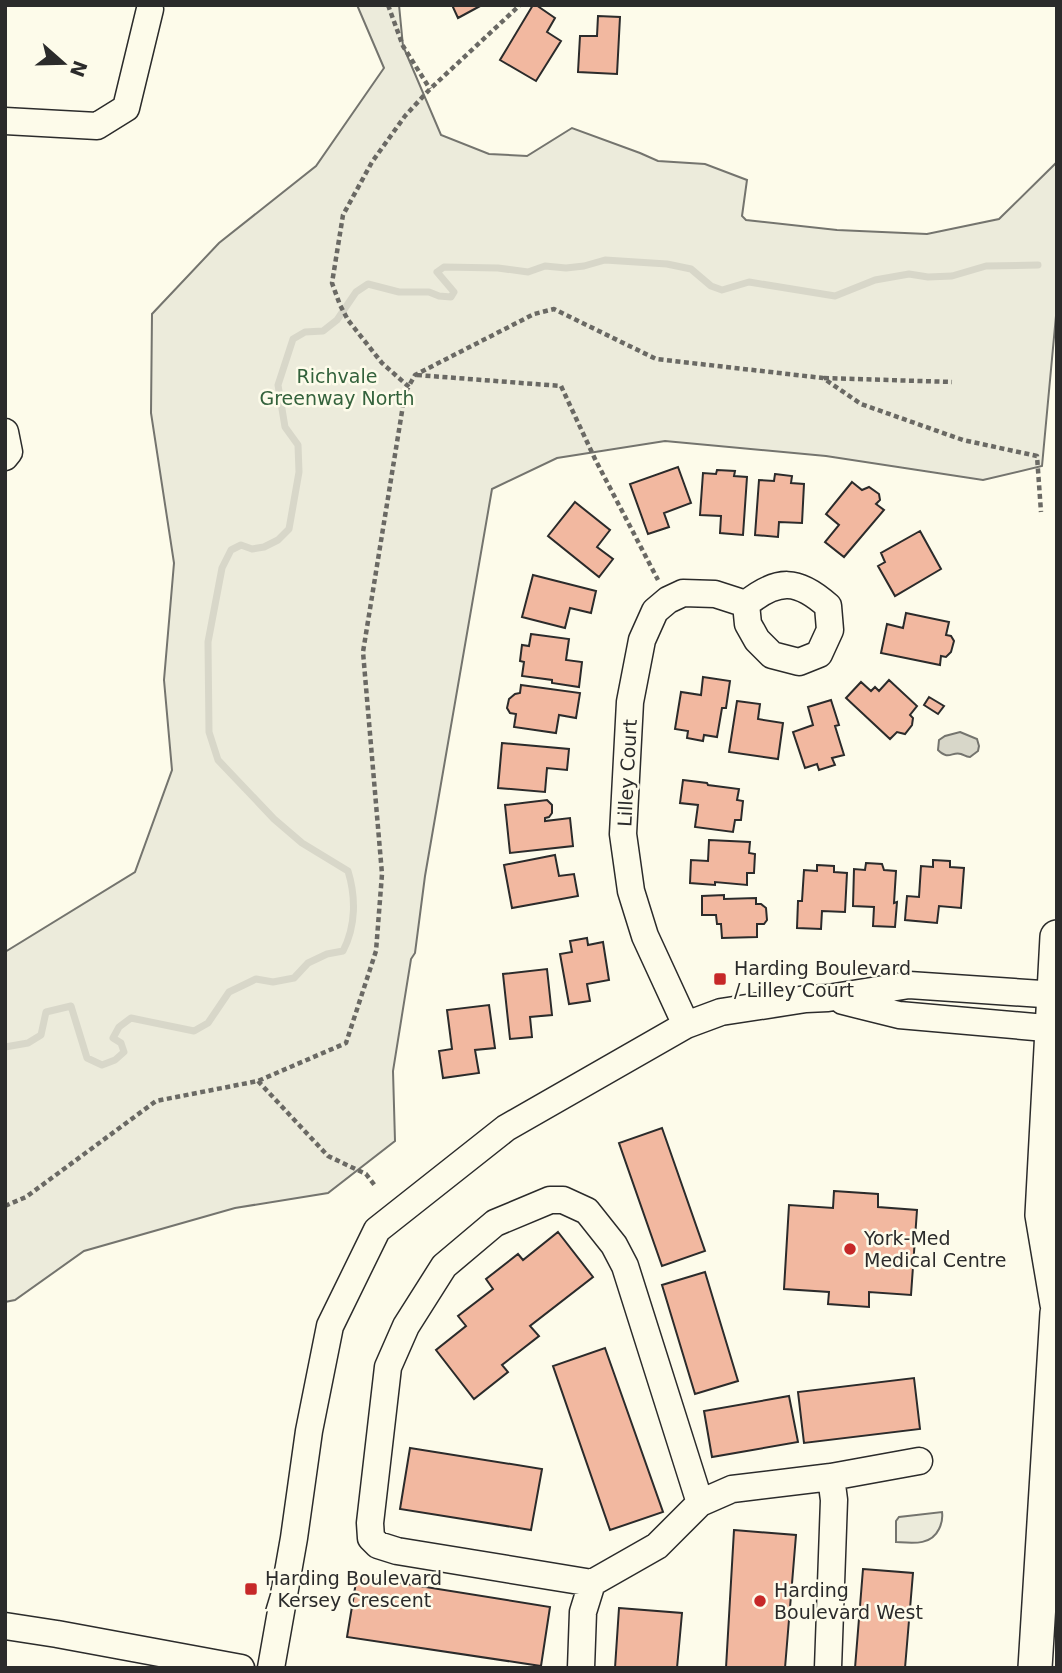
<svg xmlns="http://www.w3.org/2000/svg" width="1062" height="1673" font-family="'DejaVu Sans',sans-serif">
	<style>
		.green { fill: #ecebdb; stroke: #74746e; stroke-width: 2 }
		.water { fill: #d8d7c9; stroke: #74746e; stroke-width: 2 }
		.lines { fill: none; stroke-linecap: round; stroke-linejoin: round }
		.stream { stroke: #d8d7c9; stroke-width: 7 }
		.building { fill: #f2b8a0; stroke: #2b2b2b; stroke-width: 2 }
		.minor-casing { stroke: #2b2b2b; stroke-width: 29 }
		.major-casing { stroke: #2b2b2b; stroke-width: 36 }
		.path { stroke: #6a6964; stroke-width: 4.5; stroke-dasharray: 5 3.5; stroke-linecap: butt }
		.minor { stroke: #fdfbea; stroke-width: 26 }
		.major { stroke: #fdfbea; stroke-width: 33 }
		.poi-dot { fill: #c62828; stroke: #fdfbea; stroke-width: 2.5 }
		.labels { text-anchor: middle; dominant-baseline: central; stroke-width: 5; stroke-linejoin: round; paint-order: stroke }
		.park-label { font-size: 19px; fill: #34623c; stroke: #fdfbea }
		.street-label { font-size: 19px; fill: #2b2b2b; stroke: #fdfbea }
		.poi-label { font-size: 19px; fill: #2b2b2b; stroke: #fdfbea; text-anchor: start }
	</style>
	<rect width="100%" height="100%" fill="#fdfbea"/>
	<path class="green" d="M 357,5 L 399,5 L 403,46 L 441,135 L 489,154 L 527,156 L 572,128 L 640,153 L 658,161 L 705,164 L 747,180 L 742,216 L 746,220 L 837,230 L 927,234 L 999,219 L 1057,162 L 1057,305 L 1042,466 L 983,480 L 826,456 L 665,441 L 557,458 L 492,489 L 425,876 L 415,953 L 411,959 L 393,1071 L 395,1141 L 328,1193 L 235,1208 L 84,1251 L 15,1300 L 5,1302 L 5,952 L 135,872 L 172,770 L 164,680 L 174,563 L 151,413 L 152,314 L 219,243 L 316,166 L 384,68 Z
		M 942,1512 C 943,1519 942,1523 939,1529 C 931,1546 912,1543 896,1542 L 896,1521 L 899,1517 Z"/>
	<path class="water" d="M 960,732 L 977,739 L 979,746 L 978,751 L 970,757 C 966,757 964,755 961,754 C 952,751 949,761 938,750 L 939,740 L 945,736 Z"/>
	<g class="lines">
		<path class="stream" d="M 5,1047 L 28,1043 L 41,1035 L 46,1012 L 71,1006 L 87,1058 L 102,1065 L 115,1060 L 124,1052 L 121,1043 L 113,1038 L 119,1027 L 131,1018 L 194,1031 L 208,1023 L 229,992 L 256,979 L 273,982 L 294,978 L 308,963 L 327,954 L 343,951 C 356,926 356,897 348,871 L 302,843 L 274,819 L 218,760 L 209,732 L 208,642 L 222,568 L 231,550 L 241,545 L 252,549 L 264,547 L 278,540 L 289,529 L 299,472 L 298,445 L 285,427 L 278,385 L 293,339 L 305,332 L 323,331 L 337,320 L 356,292 L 368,284 L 399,292 L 429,292 L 439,296 L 451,297 L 454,292 L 437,272 L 444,267 L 498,268 L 528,272 L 545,266 L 566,268 L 584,266 L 605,260 L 667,264 L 691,269 L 711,286 L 722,290 L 749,282 L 835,296 L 875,280 L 909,274 L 928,277 L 952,276 L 986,266 L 1038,265"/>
	</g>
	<path class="building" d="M 452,5 L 482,5 L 458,18 Z
		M 533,5 L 536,5 L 555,18 L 547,32 L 561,41 L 536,81 L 500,60 Z
		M 598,16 L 620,17 L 617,74 L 578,72 L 580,36 L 597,36 Z
		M 678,467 L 691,503 L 664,513 L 669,527 L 648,534 L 630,484 Z
		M 717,470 L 735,471 L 734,476 L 747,477 L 743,535 L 720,533 L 721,516 L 700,515 L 703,473 L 716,474 Z
		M 775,474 L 792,476 L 791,483 L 804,484 L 802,523 L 779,522 L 778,537 L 755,535 L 759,480 L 774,481 Z
		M 852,482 L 862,490 L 869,487 L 879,494 L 880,500 L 876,504 L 884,510 L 844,557 L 825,542 L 839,525 L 826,514 Z
		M 575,502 L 610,530 L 597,547 L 613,559 L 599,577 L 548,536 Z
		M 920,531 L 941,569 L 895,596 L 878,566 L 885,562 L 881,553 Z
		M 533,575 L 596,591 L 591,613 L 570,608 L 565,628 L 522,617 Z
		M 906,613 L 949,622 L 946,635 L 951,636 L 954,641 L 951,652 L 946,657 L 941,656 L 940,665 L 881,653 L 887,624 L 903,628 Z
		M 531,634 L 569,639 L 566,660 L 582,662 L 579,687 L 552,683 L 552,680 L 522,676 L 524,662 L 520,661 L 522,645 L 529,646 Z
		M 703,677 L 730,681 L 726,708 L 722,708 L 717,737 L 704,735 L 703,741 L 687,738 L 688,731 L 675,729 L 681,692 L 701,695 Z
		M 889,680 L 917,706 L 910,715 L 913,718 L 912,725 L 905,734 L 897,732 L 890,739 L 846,698 L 861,682 L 871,691 L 875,687 L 879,691 Z
		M 521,685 L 580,693 L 576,718 L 559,715 L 556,733 L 514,727 L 516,714 L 510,713 L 507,708 L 509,699 L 515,694 L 520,693 Z
		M 929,697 L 944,706 L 938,714 L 924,705 Z
		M 831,700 L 839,725 L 835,726 L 844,755 L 832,758 L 835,765 L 819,770 L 817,764 L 805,768 L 793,732 L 813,725 L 808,707 Z
		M 737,701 L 760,704 L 758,719 L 783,723 L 778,759 L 729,752 Z
		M 502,743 L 569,749 L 567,770 L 547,768 L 545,792 L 498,788 Z
		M 683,780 L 707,783 L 708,785 L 739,789 L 737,800 L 743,801 L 741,820 L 735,820 L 733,832 L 695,827 L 698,805 L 680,803 Z
		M 547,800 L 552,805 L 552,813 L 549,817 L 545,818 L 545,821 L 570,818 L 573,846 L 510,853 L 505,805 Z
		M 709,840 L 750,842 L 749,853 L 755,854 L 754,873 L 747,873 L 747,885 L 715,882 L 715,885 L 690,883 L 691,860 L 708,861 Z
		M 555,855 L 559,876 L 574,874 L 578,896 L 512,908 L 504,865 Z
		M 933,860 L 950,861 L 950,867 L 964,868 L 961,908 L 939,906 L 937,923 L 905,920 L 907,896 L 919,897 L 921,866 L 933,867 Z
		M 866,863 L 882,864 L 884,870 L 896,871 L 894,903 L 897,902 L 895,927 L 873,926 L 874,907 L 853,906 L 854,869 L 865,870 Z
		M 817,865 L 834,866 L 834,872 L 847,873 L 845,912 L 822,911 L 821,929 L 797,928 L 798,901 L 802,901 L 804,870 L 817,871 Z
		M 724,895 L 724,899 L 756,898 L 756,904 L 761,904 L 766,908 L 767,920 L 764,924 L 757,924 L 757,937 L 722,938 L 721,924 L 717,924 L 716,915 L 702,915 L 702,896 Z
		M 587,938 L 588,945 L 603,942 L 609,980 L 587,984 L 590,1001 L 569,1004 L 560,954 L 572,952 L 570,941 Z
		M 547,969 L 552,1015 L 530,1017 L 532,1037 L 510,1039 L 503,974 Z
		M 489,1005 L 495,1048 L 475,1050 L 479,1073 L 443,1078 L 439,1051 L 452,1049 L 447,1010 Z
		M 662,1128 L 705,1251 L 662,1266 L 619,1143 Z
		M 834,1191 L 878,1194 L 878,1207 L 917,1210 L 911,1295 L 869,1292 L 869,1307 L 828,1304 L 829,1292 L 784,1289 L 789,1205 L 833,1208 Z
		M 558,1232 L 593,1277 L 530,1326 L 539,1336 L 502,1365 L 508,1372 L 474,1399 L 436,1350 L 466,1326 L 458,1316 L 493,1289 L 486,1279 L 518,1254 L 523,1260 Z
		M 705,1272 L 738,1381 L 695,1394 L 662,1285 Z
		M 605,1348 L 663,1512 L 610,1530 L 553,1366 Z
		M 914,1378 L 920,1429 L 804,1443 L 798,1392 Z
		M 789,1396 L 798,1442 L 712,1457 L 704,1411 Z
		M 410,1448 L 542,1469 L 531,1530 L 400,1509 Z
		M 734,1530 L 796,1535 L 785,1668 L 726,1668 Z
		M 863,1569 L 913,1573 L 905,1668 L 855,1668 Z
		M 357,1576 L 550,1607 L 541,1666 L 347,1637 Z
		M 619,1608 L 682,1613 L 677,1668 L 615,1668 Z"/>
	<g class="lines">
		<defs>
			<path id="minor" d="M 5,121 L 97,126 L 126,108 L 150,9
				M 5,432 L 9,452 L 5,457
				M 843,1001 L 899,1015 L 1057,1029
				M 686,1025 L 645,936 L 631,891 L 623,834 L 630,702 L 642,640 L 655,611 L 668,600 L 683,593 L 715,594 L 746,604 L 748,624 L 757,640 L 772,655 L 799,662 L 819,654 L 830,630 L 828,606 C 798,579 778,578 746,604
				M 700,1503 L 625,1266 L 614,1245 L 587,1211 L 563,1200 L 550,1200 L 495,1223 L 444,1266 L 406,1326 L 388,1367 L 370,1523 L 371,1538 L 378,1545 L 397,1551 L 592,1583 L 657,1546 L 700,1503 L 732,1489 L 831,1477 L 919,1461
				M 5,1626 L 57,1634 L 241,1668
				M 271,1668 L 294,1538 L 309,1431 L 330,1326 L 377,1230 L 506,1128 L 686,1025 L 721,1012 L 806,999 L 828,998 L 909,985 L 1057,995
				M 581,1668 L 583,1612 L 592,1583
				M 828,1668 L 834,1500 L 831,1477"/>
			<path id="major" d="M 1057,937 L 1042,1215 L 1057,1304
				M 1035,1668 L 1057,1313"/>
		</defs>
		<use href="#minor" class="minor-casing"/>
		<use href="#major" class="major-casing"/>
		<path class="path" d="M 388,5 L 403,46 L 430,89
			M 417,375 L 561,386 L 595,459 L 658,580
			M 824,378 L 952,382
			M 409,387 L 382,363 L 348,320 L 340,305 L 332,283 L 343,215 L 372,162 L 405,116 L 430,89 L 520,5
			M 258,1081 L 328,1156 L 366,1174 L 376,1187
			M 5,1206 L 26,1197 L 156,1101 L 258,1081 L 346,1043 L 376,951 L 382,874 L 363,652 L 405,393 L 415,375 L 534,314 L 554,309 L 656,359 L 823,378 L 861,404 L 963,440 L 1037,456 L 1041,512"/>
		<use href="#minor" class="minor"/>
		<use href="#major" class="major"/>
	</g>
	<g class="poi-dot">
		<rect x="713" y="972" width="14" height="14" rx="3.5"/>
		<circle cx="850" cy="1249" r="7"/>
		<rect x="244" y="1582" width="14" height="14" rx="3.5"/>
		<circle cx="760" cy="1601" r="7"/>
	</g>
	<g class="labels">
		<g class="park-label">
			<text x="337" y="376">Richvale<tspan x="337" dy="22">Greenway North</tspan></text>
		</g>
		<g class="street-label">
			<text transform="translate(627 773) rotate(-87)">Lilley Court</text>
		</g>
		<g class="poi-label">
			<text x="734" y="968">Harding Boulevard<tspan x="734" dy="22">/ Lilley Court</tspan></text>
			<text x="864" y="1238">York-Med<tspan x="864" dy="22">Medical Centre</tspan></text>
			<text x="265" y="1578">Harding Boulevard<tspan x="265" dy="22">/ Kersey Crescent</tspan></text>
			<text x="774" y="1590">Harding<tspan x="774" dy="22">Boulevard West</tspan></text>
		</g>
	</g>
	<rect width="1062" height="1673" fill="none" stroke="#2b2b2b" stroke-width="14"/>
	<g transform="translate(63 63) rotate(110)" stroke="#fdfbea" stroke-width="5" paint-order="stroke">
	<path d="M0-5L12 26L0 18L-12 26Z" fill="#2b2b2b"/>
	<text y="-10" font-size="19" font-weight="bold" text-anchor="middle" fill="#2b2b2b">N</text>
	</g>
</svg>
